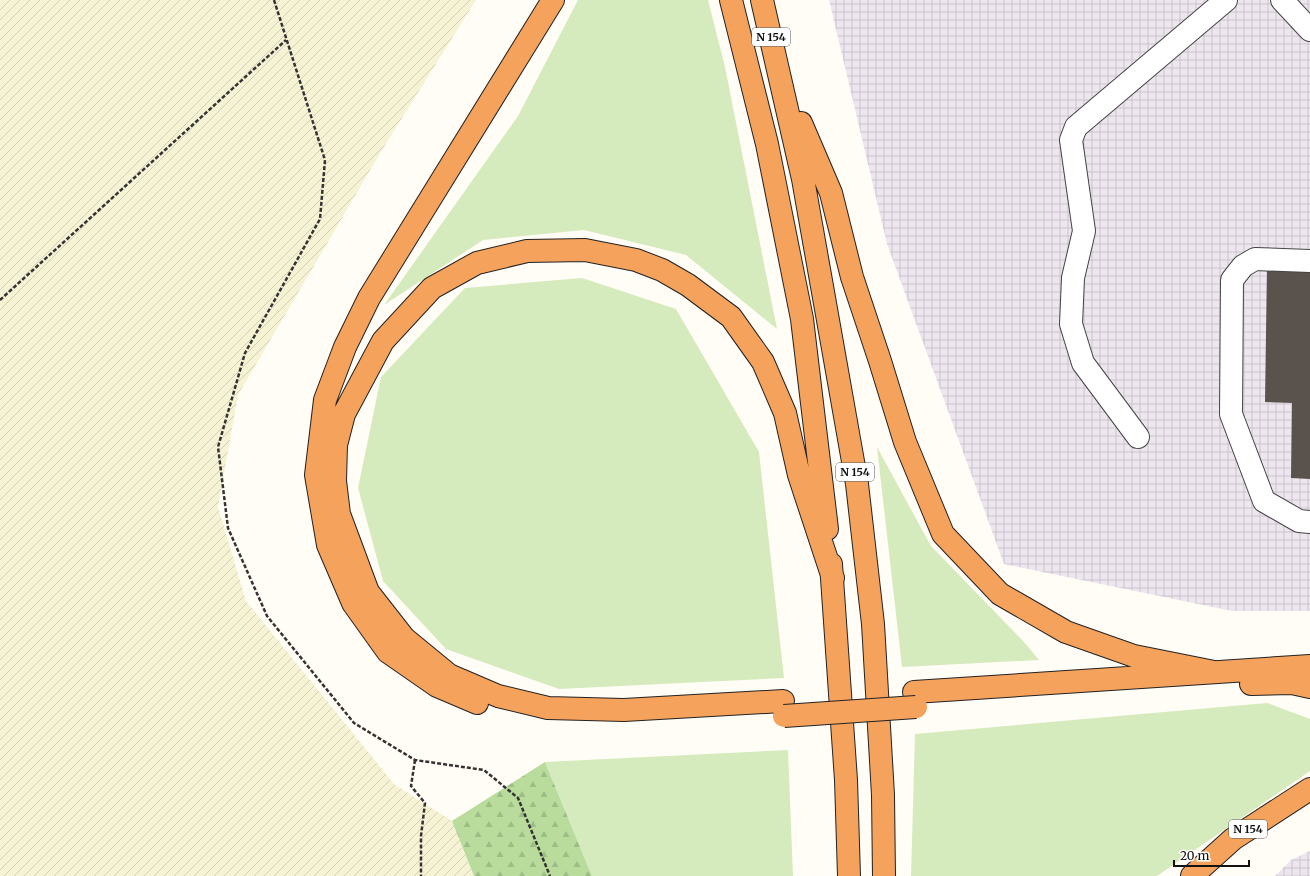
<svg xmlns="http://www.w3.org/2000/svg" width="1310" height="876" font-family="Merriweather,serif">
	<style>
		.industrial { fill: url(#industrial-grid) }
		.farmland { fill: url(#farmland-furrows) }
		.grass { fill: #d5ebbd }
		.forest { fill: url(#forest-firs) }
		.building { fill: #5a524d }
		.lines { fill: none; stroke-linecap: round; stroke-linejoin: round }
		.minor-casing { stroke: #444; stroke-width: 24 }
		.highway-casing { stroke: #222; stroke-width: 24 }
		.path { stroke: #333; stroke-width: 2.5; stroke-dasharray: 4 2; stroke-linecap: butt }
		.minor { stroke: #fff; stroke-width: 22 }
		.highway { stroke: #f5a25d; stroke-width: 22 }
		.highway-bridge-casing { stroke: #222; stroke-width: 24; stroke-linecap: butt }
		.highway-bridge { stroke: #f5a25d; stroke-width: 22 }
		.labels { text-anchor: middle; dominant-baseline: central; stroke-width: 4; stroke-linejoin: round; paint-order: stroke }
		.shield { fill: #fff; stroke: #585858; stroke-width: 1 }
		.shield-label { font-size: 11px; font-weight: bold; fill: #111 }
	</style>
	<defs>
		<pattern id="industrial-grid" width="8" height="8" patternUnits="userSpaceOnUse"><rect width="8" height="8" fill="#eee6ef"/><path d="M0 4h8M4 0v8" fill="none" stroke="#cbc4cc"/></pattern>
		<pattern id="farmland-furrows" width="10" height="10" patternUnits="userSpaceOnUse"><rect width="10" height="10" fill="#f6f3d4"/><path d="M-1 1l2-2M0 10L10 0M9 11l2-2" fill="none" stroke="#d2cfb5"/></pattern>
		<pattern id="forest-firs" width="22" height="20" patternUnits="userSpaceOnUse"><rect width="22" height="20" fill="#b9dc9c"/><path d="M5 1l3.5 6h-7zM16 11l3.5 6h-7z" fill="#9ebc85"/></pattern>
	</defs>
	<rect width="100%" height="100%" fill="#fffdf5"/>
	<path class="industrial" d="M 829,0 L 1310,0 L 1310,611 L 1232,611 L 1004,564 L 887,244 Z
		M 1310,851 L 1310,876 L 1275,876 L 1291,860 Z"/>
	<path class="farmland" d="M 0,0 L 476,0 L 382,150 L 238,395 L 218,507 L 246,601 L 394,784 L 452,821 L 474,876 L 0,876 Z"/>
	<path class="grass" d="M 578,0 L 708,0 L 725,67 L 777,329 L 686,255 L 584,230 L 483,240 L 384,305 L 518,116 Z
		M 582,278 L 676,309 L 759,452 L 784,678 L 559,689 L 446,649 L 383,581 L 358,488 L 381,377 L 465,288 Z
		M 877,447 L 931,546 L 1025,643 L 1039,660 L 902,667 Z
		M 1267,703 L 1310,719 L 1310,771 L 1157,876 L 911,876 L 915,734 Z
		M 788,750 L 793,876 L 592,876 L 545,762 Z"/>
	<path class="forest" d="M 545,762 L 592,876 L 474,876 L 452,821 Z"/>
	<path class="building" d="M 1267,266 L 1310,268 L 1310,479 L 1291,478 L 1292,403 L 1265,402 Z"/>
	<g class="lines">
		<defs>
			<path id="minor" d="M 1282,0 L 1310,30
				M 1310,261 L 1255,259 L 1243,266 L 1232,280 L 1231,414 L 1264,501 L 1299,521 L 1310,522
				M 1138,437 L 1083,363 L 1071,324 L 1073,278 L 1084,231 L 1071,140 L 1076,127 L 1226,0"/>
			<path id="highway" d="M 731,0 L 767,144 L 802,319 L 827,529
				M 762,0 L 803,179 L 857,484 L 873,624 L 883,795 L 884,876
				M 801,123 L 831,193 L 852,277 L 880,361 L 905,442 L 943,534 L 1000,594 L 1066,632 L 1134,656 L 1214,672
				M 831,564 L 846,780 L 849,876
				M 1251,684 L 1292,683 L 1310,687
				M 914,692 L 1310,666
				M 783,701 L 624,710 L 548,708 L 498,696 L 449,675 L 404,638 L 368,592 L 339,514 L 335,481 L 336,445 L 344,414 L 383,341 L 432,288 L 477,263 L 527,251 L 585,250 L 636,260 L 662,270 L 688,285 L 731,317 L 763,362 L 785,413 L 799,475 L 833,578
				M 477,703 L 437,686 L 388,652 L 353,603 L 328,545 L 316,475 L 325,400 L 345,347 L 369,298 L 553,0
				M 1192,876 L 1233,839 L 1310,789"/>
		</defs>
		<use href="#minor" class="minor-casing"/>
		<use href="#highway" class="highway-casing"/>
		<path class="path" d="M 274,0 L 325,160 L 320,219 L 245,353 L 218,447 L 228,528 L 267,616 L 354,723 L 415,760 L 484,770 L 518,798 L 550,876
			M 0,300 L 286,40
			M 415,760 L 411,786 L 425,803 L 421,836 L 421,876"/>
		<use href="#minor" class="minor"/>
		<use href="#highway" class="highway"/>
		<defs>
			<path id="highway-bridge" d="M 784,716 L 916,707"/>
		</defs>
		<use href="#highway-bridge" class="highway-bridge-casing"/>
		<use href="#highway-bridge" class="highway-bridge"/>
	</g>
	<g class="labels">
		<g class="shield">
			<rect x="752" y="28" width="38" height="18" rx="3"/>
			<rect x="836" y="463" width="38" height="18" rx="3"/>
			<rect x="1229" y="820" width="38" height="18" rx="3"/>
		</g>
		<g class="shield-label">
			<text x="771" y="37">N 154</text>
			<text x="855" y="472">N 154</text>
			<text x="1248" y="829">N 154</text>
		</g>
	</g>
	<path d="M1174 860v6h75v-6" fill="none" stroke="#111111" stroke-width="2"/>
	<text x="1180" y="860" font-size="12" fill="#111111" stroke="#ffffff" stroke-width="3" paint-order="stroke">20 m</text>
</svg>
